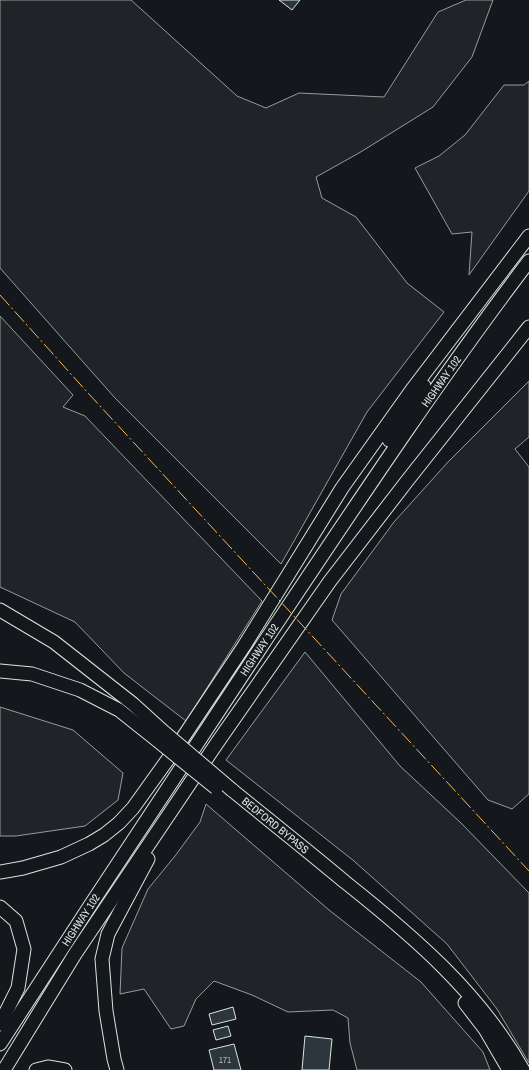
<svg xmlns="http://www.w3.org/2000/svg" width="529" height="1070" font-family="'Archivo Narrow',sans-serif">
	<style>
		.green { fill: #202428; stroke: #939e99 }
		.building { fill: #2c363c; stroke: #d8e6dc }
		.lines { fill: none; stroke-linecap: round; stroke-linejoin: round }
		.highway-casing { stroke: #d8e6dc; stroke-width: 15 }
		.highway { stroke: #14181c; stroke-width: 13 }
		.highway-bridge-casing { stroke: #d8e6dc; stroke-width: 15; stroke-linecap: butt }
		.highway-bridge { stroke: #14181c; stroke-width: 13 }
		.power { stroke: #ffb74d; stroke-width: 1; stroke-dasharray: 14 3 2 3; stroke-linecap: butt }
		.labels { text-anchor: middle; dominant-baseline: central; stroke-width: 3; stroke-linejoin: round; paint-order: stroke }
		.number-label { font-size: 9px; fill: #adbab4 }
		.street-label { font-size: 11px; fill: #d8e6dc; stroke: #14181c }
	</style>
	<rect width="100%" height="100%" fill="#14181c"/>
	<path class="green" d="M 0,0 L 131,0 L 237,96 L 266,108 L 299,93 L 384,97 L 438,12 L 466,0 L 493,0 L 472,57 L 433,107 L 359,153 L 316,177 L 322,198 L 356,217 L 407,283 L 444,312 L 367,412 L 281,564 L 115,398 L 0,268 Z
		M 529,81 L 529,191 L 469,275 L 472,232 L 452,234 L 415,168 L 439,156 L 465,135 L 504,85 L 524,85 Z
		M 0,316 L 73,395 L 63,407 L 85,416 L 262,601 L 186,721 L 124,673 L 75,622 L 0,587 Z
		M 529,381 L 529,437 L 515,449 L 529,467 L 529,794 L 512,809 L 488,800 L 332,620 L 341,594 L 394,522 L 448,462 Z
		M 305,652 L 400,766 L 461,823 L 529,893 L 529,1063 L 497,1009 L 447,944 L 354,861 L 226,760 Z
		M 0,707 L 73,730 L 123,773 L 118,800 L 85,826 L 16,836 L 0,836 Z
		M 206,804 L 329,910 L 421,982 L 483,1052 L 490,1070 L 357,1070 L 350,1043 L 348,1018 L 333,1010 L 288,1012 L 252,995 L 214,981 L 196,999 L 184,1026 L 171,1029 L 144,989 L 120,994 L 122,948 L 148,889 L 175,856 L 200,822 Z"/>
	<path class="building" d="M 279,0 L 300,0 L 292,10 Z
		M 233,1007 L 236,1019 L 212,1025 L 209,1014 Z
		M 228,1026 L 231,1036 L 216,1040 L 213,1030 Z
		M 305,1036 L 332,1039 L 329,1070 L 302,1070 Z
		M 234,1044 L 241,1070 L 214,1070 L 209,1050 Z"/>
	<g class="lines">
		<defs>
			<g id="highway">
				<path d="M 389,440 L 424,386"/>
				<path d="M 0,610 L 54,642 L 133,704 L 165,733"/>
				<path d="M 0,671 L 32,674 L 80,690 L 119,710 L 158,741"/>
				<path id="s1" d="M 232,790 C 270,821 308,851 345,882 C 413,936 480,993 523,1070"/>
				<path d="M 0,872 L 23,868 L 61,857 L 89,844 L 104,835 L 119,823 L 133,808 L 176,748 L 244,646 L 342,488 L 411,391 L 529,236"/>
				<path d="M 0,907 L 16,921 L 24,949 L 18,988 L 0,1024"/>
				<path d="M 465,1003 L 485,1029 L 509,1070"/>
				<path id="s2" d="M 0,1044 C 86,911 173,779 261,647 C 348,517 434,386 529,261"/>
				<path d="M 4,1070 L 75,954 L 217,743 L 330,581 L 407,481 L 529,327"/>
				<path d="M 36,1070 L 48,1067 L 65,1070"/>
				<path d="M 117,1070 L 114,1059 L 106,1011 L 102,959 L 108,934 L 148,859"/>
			</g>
		</defs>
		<use href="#highway" class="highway-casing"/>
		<use href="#highway" class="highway"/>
		<defs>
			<path id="highway-bridge" d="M 165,733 L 232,790
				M 158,741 L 216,788"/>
		</defs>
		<use href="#highway-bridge" class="highway-bridge-casing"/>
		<use href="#highway-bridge" class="highway-bridge"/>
		<path class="power" d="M 0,295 L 88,393 L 529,871"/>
	</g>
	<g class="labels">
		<g class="number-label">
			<text x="225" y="1060">171</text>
		</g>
		<g class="street-label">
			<text stroke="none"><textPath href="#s2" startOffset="796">HIGHWAY 102</textPath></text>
			<text stroke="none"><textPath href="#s2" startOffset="472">HIGHWAY 102</textPath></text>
			<text stroke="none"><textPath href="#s1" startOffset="56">BEDFORD BYPASS</textPath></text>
			<text stroke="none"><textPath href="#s2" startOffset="148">HIGHWAY 102</textPath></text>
		</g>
	</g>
</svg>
